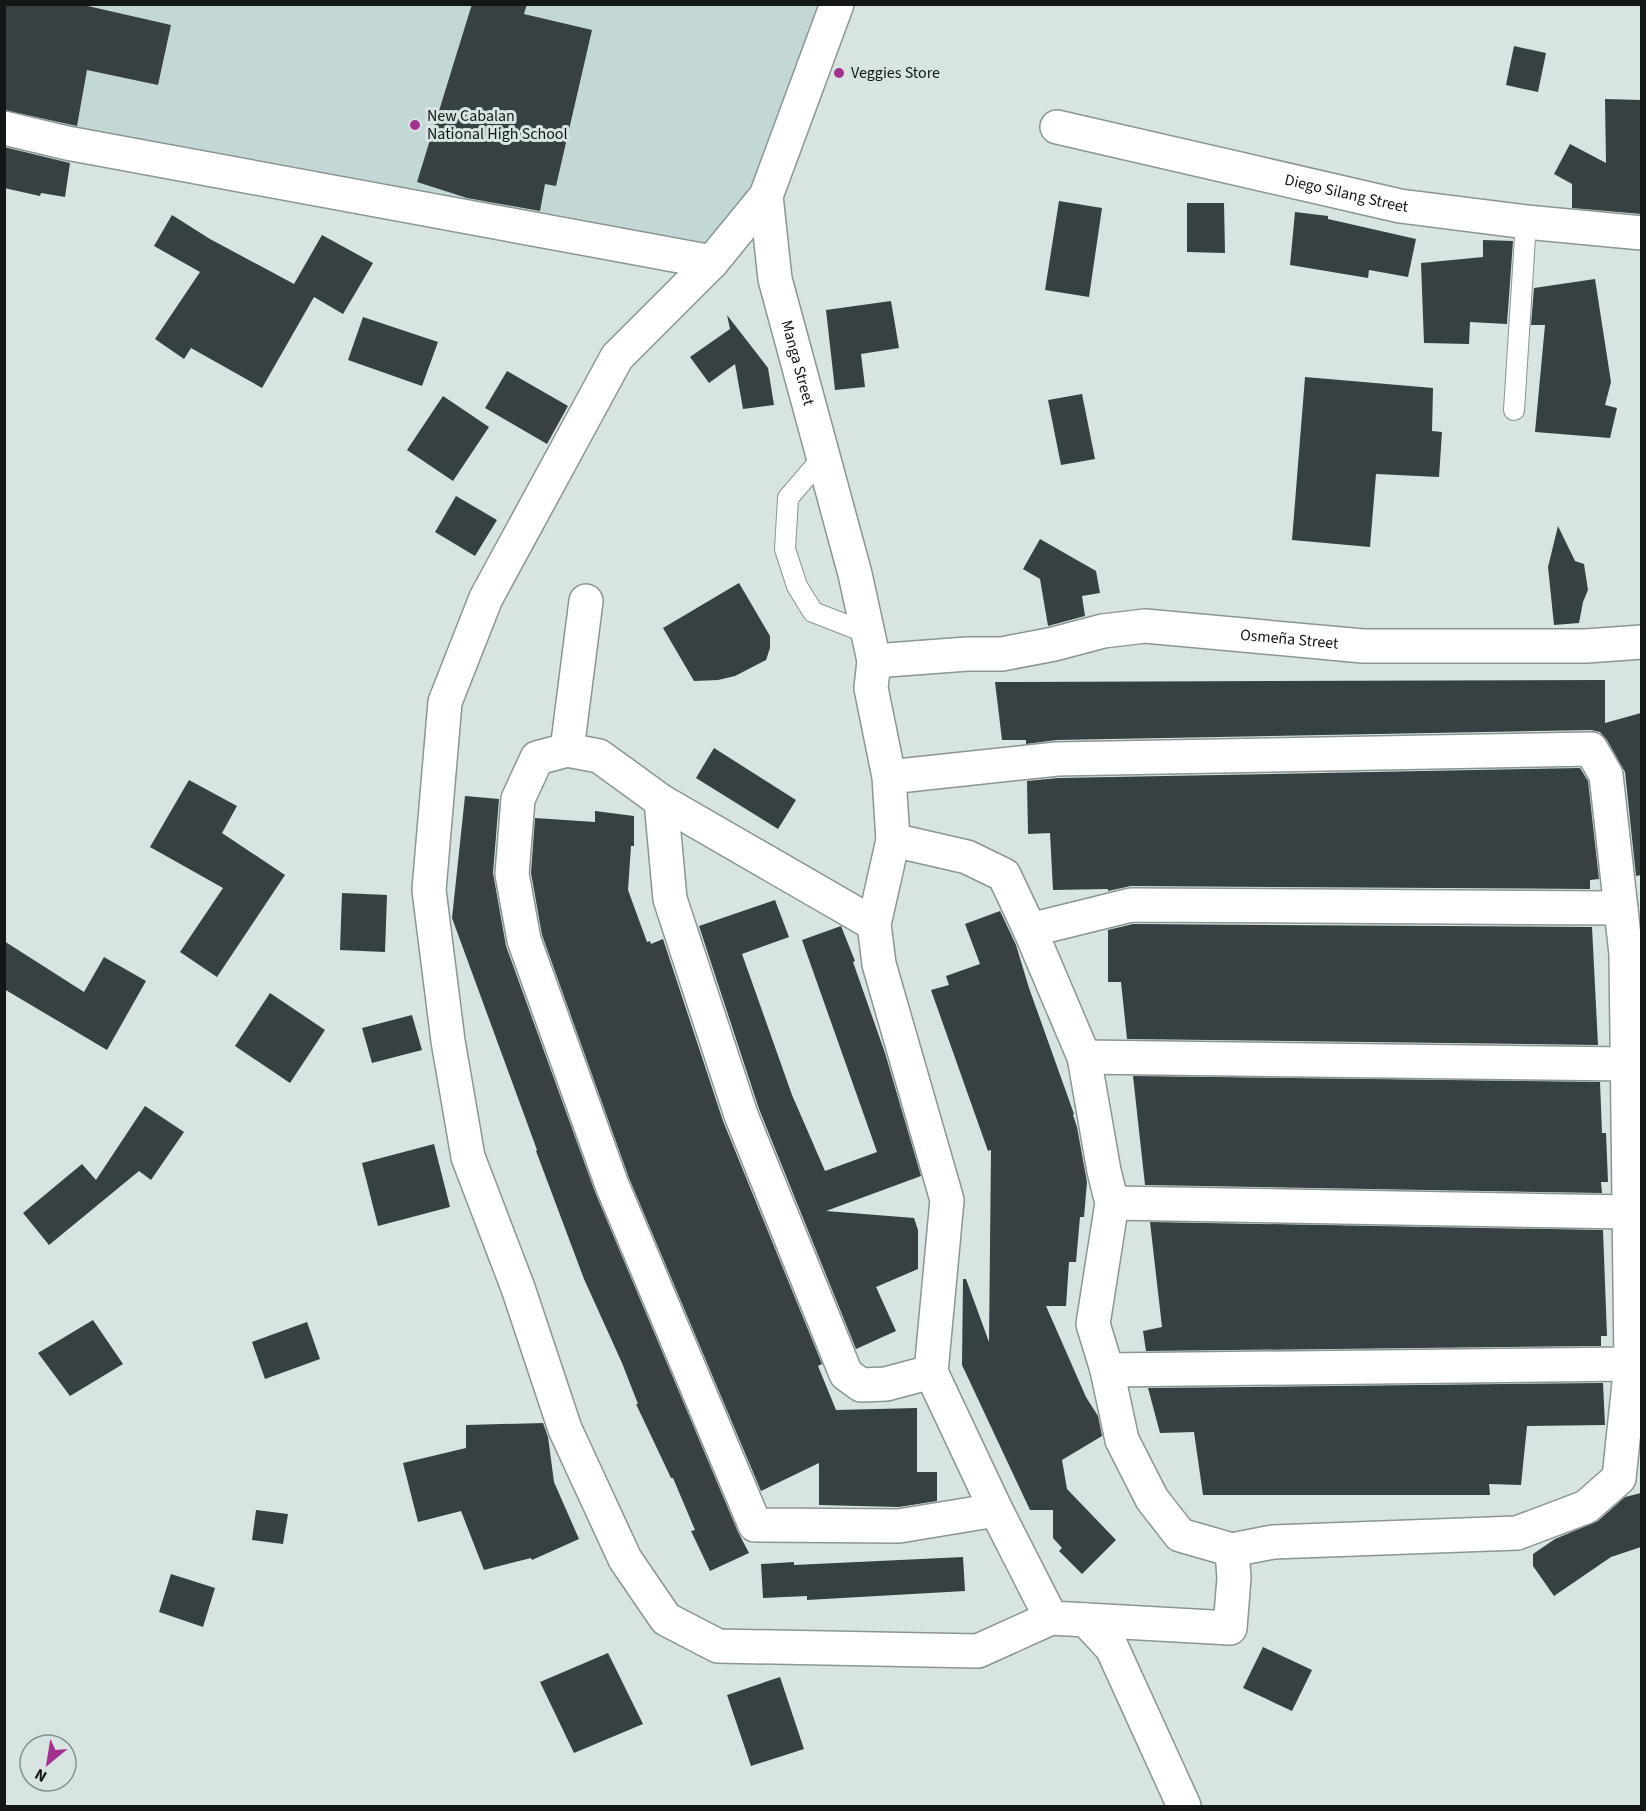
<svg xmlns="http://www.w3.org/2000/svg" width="1646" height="1811" font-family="'Source Sans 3',sans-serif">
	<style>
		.built { fill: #c3d8d6 }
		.building { fill: #374043 }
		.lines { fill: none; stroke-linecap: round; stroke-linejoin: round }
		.lane-casing { stroke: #8a9594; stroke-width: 22 }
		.street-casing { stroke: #8a9594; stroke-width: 36 }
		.lane { stroke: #fff; stroke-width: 20 }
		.street { stroke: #fff; stroke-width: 33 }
		.poi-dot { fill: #a3328f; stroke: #d7e4e2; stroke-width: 2 }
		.labels { text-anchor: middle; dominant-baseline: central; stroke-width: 6; stroke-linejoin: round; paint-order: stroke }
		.poi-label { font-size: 16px; fill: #131717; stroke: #d7e4e2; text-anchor: start }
		.street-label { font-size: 16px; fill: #131717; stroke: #d7e4e2 }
	</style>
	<rect width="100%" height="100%" fill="#d7e4e2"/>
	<path class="built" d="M 4,5 L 831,5 L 785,132 L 706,258 L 5,118 Z"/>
	<path class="building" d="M 4,4 L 79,4 L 171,25 L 158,85 L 87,70 L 77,126 L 4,110 Z
		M 472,4 L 527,4 L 524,14 L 592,30 L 556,186 L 545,184 L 540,211 L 467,198 L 417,182 Z
		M 1514,46 L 1546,53 L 1538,92 L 1506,85 Z
		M 1605,99 L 1641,100 L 1641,214 L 1572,208 L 1572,184 L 1554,174 L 1570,144 L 1606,163 Z
		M 4,147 L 70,163 L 65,197 L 41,193 L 40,196 L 4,188 Z
		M 1059,201 L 1102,208 L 1089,297 L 1045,290 Z
		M 1187,203 L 1224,203 L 1225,253 L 1187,252 Z
		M 1295,212 L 1328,216 L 1328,219 L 1416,239 L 1408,277 L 1369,270 L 1368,278 L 1290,265 Z
		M 172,215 L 210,239 L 294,284 L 322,235 L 373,263 L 343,314 L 314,297 L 262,388 L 191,348 L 184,359 L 155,339 L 200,272 L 154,246 Z
		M 1483,240 L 1513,241 L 1507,324 L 1470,322 L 1469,344 L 1424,343 L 1421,263 L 1483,257 Z
		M 1595,279 L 1611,382 L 1605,405 L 1617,408 L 1610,438 L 1535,432 L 1545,325 L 1531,325 L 1534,288 Z
		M 891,301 L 899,348 L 861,354 L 865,387 L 835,390 L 826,310 Z
		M 727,315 L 768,368 L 774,405 L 743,409 L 735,364 L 709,383 L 690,357 L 730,329 Z
		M 363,317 L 438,342 L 422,386 L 348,360 Z
		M 507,371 L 568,406 L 547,444 L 485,408 Z
		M 1305,377 L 1433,388 L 1432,431 L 1442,432 L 1439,477 L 1376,474 L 1370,547 L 1292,540 Z
		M 1082,394 L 1095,459 L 1061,465 L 1048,400 Z
		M 443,396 L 489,427 L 453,481 L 407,450 Z
		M 456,496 L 497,520 L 475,556 L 435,532 Z
		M 1558,526 L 1575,561 L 1584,564 L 1588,590 L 1583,602 L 1579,623 L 1554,625 L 1548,567 Z
		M 1040,539 L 1096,571 L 1100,593 L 1082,596 L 1085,616 L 1048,626 L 1040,579 L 1023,569 Z
		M 739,583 L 770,636 L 770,648 L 766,660 L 735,676 L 718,680 L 694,681 L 663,628 Z
		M 1605,680 L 1605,723 L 1641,713 L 1641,875 L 1636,876 L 1625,772 L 1607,740 L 1600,732 L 1591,730 L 1057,740 L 1026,744 L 1026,740 L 1002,740 L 995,682 Z
		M 714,748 L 796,800 L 778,829 L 696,778 Z
		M 1580,768 L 1588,781 L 1599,879 L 1590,880 L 1590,889 L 1131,886 L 1108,891 L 1108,889 L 1053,890 L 1050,833 L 1028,834 L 1027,781 L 1058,778 Z
		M 189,780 L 237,806 L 222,833 L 285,875 L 217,977 L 180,952 L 223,888 L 150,847 Z
		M 465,796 L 499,799 L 493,873 L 506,946 L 595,1192 L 738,1532 L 749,1553 L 710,1571 L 691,1531 L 695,1530 L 673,1478 L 671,1478 L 636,1404 L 638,1404 L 622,1363 L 584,1279 L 536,1151 L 537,1150 L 452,918 Z
		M 595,811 L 634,816 L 634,846 L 631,846 L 628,890 L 647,942 L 650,941 L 651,944 L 663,939 L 723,1121 L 822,1364 L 818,1366 L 836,1410 L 917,1408 L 917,1472 L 937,1472 L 937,1501 L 899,1507 L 819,1505 L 819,1463 L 761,1491 L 629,1178 L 542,935 L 531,873 L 535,818 L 595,822 Z
		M 342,893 L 387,895 L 385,952 L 340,950 Z
		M 775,900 L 789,937 L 742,954 L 792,1095 L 825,1171 L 877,1152 L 802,940 L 841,926 L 855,961 L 853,962 L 885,1053 L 921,1176 L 826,1211 L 914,1218 L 918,1230 L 918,1269 L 876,1287 L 896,1331 L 856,1349 L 759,1109 L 699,926 Z
		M 1000,911 L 1016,945 L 1029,988 L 1074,1114 L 1073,1115 L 1077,1127 L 1087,1182 L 1084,1217 L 1080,1217 L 1076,1262 L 1069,1262 L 1066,1306 L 1046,1306 L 1086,1397 L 1098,1416 L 1102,1436 L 1062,1460 L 1067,1489 L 1116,1540 L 1082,1574 L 1059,1551 L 1062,1548 L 1053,1538 L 1053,1510 L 1030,1510 L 962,1365 L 963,1279 L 966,1279 L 989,1342 L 991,1150 L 988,1151 L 931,990 L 949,985 L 946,976 L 980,964 L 965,924 Z
		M 1133,924 L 1592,927 L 1598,1045 L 1127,1039 L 1121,982 L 1108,982 L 1108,930 Z
		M 4,941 L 84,992 L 104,957 L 146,981 L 107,1050 L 4,989 Z
		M 270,993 L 325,1030 L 290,1083 L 235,1046 Z
		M 412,1015 L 422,1050 L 372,1063 L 362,1028 Z
		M 1133,1076 L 1600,1082 L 1602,1133 L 1606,1133 L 1608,1182 L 1601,1182 L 1602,1193 L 1145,1185 Z
		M 145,1106 L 184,1132 L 151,1180 L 139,1171 L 49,1245 L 23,1213 L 82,1164 L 96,1180 Z
		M 434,1144 L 450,1207 L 378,1226 L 362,1163 Z
		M 1150,1222 L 1603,1230 L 1607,1336 L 1601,1336 L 1601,1346 L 1146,1351 L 1143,1331 L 1162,1327 Z
		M 93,1320 L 123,1364 L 70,1396 L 38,1353 Z
		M 307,1322 L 320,1359 L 265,1379 L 252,1342 Z
		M 1603,1383 L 1605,1425 L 1527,1426 L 1521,1485 L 1489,1484 L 1490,1495 L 1203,1495 L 1194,1432 L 1160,1433 L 1148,1388 Z
		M 543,1423 L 548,1437 L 554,1482 L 579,1539 L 532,1560 L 531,1558 L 484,1570 L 461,1511 L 418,1522 L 403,1463 L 466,1448 L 466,1425 Z
		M 1641,1493 L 1641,1547 L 1611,1557 L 1554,1596 L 1533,1566 L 1533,1554 L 1555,1539 L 1598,1521 L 1625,1497 Z
		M 256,1510 L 288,1514 L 283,1544 L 252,1540 Z
		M 963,1557 L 965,1591 L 807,1600 L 807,1596 L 763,1598 L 761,1564 L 794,1562 L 794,1565 Z
		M 171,1574 L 215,1588 L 203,1627 L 159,1612 Z
		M 1263,1647 L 1312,1670 L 1292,1711 L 1243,1688 Z
		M 608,1653 L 643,1724 L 574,1753 L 540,1682 Z
		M 780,1677 L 804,1749 L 751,1766 L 727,1695 Z"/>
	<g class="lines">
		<defs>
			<path id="lane" d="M 1514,410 L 1526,222
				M 823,457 L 788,498 L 785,549 L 797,586 L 813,612 L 867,633"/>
			<g id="street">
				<path id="s1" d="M 837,4 L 766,196 L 775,279 L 855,574 L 874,661 L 967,654 L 1002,654 L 1054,644 L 1103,631 L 1145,626 L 1363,646 L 1586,646 L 1642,642"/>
				<path id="s2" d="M 1057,127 L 1400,206 L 1526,222 L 1642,233"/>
				<path d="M 4,128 L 67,143 L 712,262"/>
				<path d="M 766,196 L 712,262 L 617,357 L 486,598 L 445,702 L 429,890 L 448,1041 L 468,1157 L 518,1288 L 565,1429 L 625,1559 L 666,1619 L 718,1646 L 978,1651 L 1051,1618"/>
				<path d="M 874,661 L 871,688 L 889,777 L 893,840 L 967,857 L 1004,875 L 1030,930 L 1084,1057 L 1104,1171 L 1112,1203 L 1093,1324 L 1107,1370 L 1122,1440 L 1152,1499 L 1180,1535 L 1232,1550 L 1273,1542 L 1517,1533 L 1586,1507 L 1619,1478 L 1631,1364 L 1626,954 L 1606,775 L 1591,749 L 1057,759 L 889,777"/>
				<path d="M 567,750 L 586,601"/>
				<path d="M 661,801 L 670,899 L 741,1115 L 846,1374 L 861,1385 L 886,1384 L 931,1372"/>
				<path d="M 893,840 L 874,924 L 879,964 L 947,1200 L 931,1372 L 996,1510 L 1051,1618 L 1230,1628 L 1234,1578 L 1232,1550"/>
				<path d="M 874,924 L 661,801 L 599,756 L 567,750 L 537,758 L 518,799 L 512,874 L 524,940 L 612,1185 L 755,1525 L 899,1526 L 996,1510"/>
				<path d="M 1030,930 L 1131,905 L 1621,908"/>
				<path d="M 1084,1057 L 1627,1064"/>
				<path d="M 1112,1203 L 1629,1212"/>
				<path d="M 1107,1370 L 1631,1364"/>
				<path d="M 1086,1620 L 1112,1648 L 1184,1806"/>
			</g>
		</defs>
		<use href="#lane" class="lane-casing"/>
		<use href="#street" class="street-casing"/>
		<use href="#lane" class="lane"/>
		<use href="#street" class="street"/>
	</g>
	<g class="poi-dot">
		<circle cx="839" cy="73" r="6"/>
		<circle cx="415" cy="125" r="6"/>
	</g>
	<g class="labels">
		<g class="poi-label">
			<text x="851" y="73">Veggies Store</text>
			<text x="427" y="116">New Cabalan<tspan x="427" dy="18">National High School</tspan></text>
		</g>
		<g class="street-label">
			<text stroke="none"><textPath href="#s2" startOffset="297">Diego Silang Street</textPath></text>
			<text stroke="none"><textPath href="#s1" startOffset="375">Manga Street</textPath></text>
			<text stroke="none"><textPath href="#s1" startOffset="1102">Osmeña Street</textPath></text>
		</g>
	</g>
	<rect width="1646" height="1811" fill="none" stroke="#131717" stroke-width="12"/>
	<g transform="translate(48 1763) rotate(210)"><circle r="28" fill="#d7e4e2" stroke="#899291" stroke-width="1.5"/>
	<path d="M0-4.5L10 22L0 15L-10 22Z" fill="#a3328f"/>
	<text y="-9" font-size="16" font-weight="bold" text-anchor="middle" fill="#131717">N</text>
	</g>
</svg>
